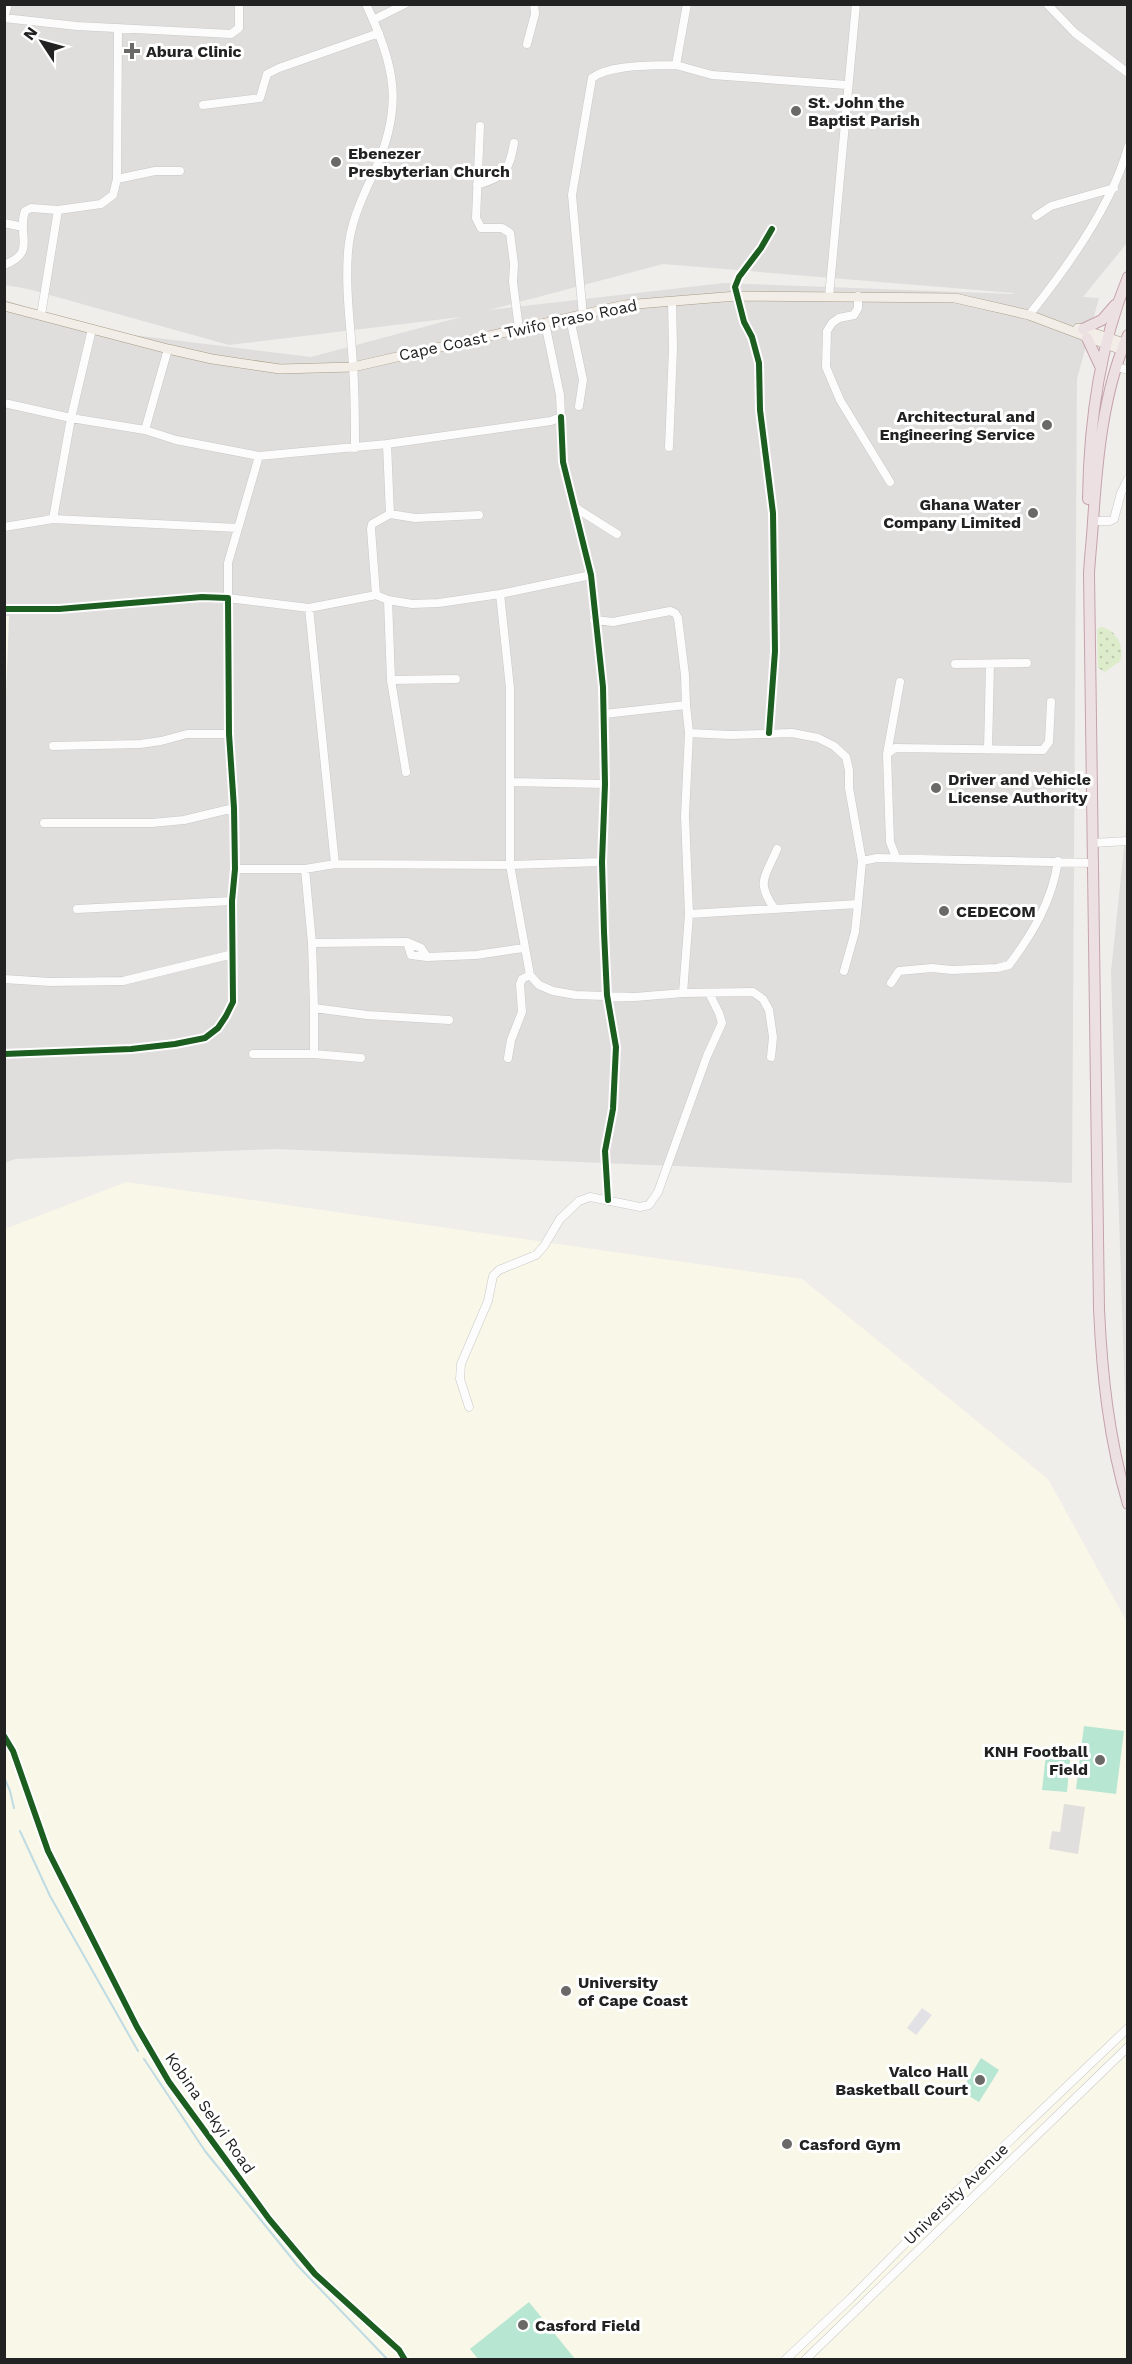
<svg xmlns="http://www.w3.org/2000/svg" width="1132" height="2364" font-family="'Work Sans',sans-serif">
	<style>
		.residential { fill: #dfdedc; fill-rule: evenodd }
		.education { fill: #f8f7e8 }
		.grass { fill: url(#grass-dots) }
		.pitch { fill: #b7e6d2 }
		.parking { fill: #e0dfde }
		.plaza { fill: #e2e1e5 }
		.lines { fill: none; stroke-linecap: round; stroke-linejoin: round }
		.stream { stroke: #bfdbe3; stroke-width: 2 }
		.minor-casing { stroke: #c9c8c7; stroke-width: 9 }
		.major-casing { stroke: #a79c86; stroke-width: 10 }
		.highway-casing { stroke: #c5a2ac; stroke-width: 12 }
		.minor { stroke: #fdfcfc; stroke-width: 8 }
		.major { stroke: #f3ede7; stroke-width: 9 }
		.highway { stroke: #ece0e2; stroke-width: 10 }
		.cycleway-casing { stroke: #fff; stroke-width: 10 }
		.cycleway { stroke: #1b5e20; stroke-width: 6 }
		.poi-dot { fill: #6a6968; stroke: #fff; stroke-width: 2 }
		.labels { text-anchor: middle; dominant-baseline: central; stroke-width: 6; stroke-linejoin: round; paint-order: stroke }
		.poi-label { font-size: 16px; font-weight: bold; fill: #222; stroke: #fff; text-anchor: start }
		.street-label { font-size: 16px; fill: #222; stroke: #fff }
	</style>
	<defs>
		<pattern id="grass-dots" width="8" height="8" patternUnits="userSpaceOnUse" patternTransform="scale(1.5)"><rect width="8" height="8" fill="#ddeccb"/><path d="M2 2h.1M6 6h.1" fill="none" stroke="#bdcaae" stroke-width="1.8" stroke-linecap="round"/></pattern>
	</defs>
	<rect width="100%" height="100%" fill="#f0eeeb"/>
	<path class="residential" d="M 5,5 L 1127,5 L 1127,243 L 1083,297 L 1099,298 L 1077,379 L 1072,1183 L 276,1149 L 15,1159 L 5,1163 L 5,300 L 101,331 L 311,357 L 461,317 L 229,345 L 28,289 L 5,285 ZM 663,264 L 1013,293 L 1013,294 L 724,283 L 489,310 Z
		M 1128,809 L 1127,1461 L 1111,972 Z"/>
	<path class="education" d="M 4,616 L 9,616 L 5,722 L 4,722 Z
		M 126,1182 L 802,1279 L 1048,1479 L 1127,1622 L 1127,2359 L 5,2360 L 5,1229 Z"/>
	<path class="grass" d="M 1101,627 C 1116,629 1125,647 1120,661 L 1105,672 L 1098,668 L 1097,629 Z"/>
	<path class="pitch" d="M 1084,1726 L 1124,1731 L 1116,1794 L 1076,1789 Z
		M 1047,1746 L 1071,1749 L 1067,1792 L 1042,1790 Z
		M 981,2058 L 999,2070 L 979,2102 L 961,2091 Z
		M 529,2302 L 575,2359 L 478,2359 L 470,2349 Z"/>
	<path class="parking" d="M 1064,1804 L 1085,1807 L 1078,1854 L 1049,1849 L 1052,1831 L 1060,1832 Z"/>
	<path class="plaza" d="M 922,2008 L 932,2015 L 916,2035 L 907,2028 Z"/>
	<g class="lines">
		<path class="stream" d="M 4,1777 L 10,1791 L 14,1808
			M 20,1831 L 50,1896 L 138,2051
			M 144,2059 L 205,2151 L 298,2266 L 388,2360"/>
		<defs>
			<path id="minor" d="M 687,4 L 676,65 L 712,75 L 847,85
				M 1047,4 L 1075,33 L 1128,73
				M 4,18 L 77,26 L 231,34 L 239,28 L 239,4
				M 4,18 L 8,4
				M 373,20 L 405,4
				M 527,44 L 535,14 L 534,4
				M 203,105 L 260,98 L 267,74 L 279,68 L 379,33
				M 480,126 L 476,218 L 481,228 L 502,228 L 510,233 L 514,264 L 513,282 L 519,329
				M 117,179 L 155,171 L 180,171
				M 477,185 C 505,177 509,171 514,143
				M 1036,216 L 1051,206 L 1114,188
				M 4,223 L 23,227
				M 4,265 C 38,252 16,235 25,211 L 31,208 L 58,210
				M 858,296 L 858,308 L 854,315 L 839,318 L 832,323 L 827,331 L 826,367 L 840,400 L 890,482
				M 829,297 L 856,4
				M 41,315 L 58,210 L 101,204 L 113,195 L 117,179 L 118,28
				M 1029,315 C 1066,269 1113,203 1128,147
				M 583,316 L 572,195 L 592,78 C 610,64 653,66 676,65
				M 570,318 L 583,380 L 579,406
				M 92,329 L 71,418 L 145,430
				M 168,349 L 145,430 L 176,440 L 259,456 L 387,444 L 390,514 L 415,518 L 479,515
				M 1117,367 L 1128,370
				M 4,403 L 71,418 L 53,519
				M 561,417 L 563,462 L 591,575 L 603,687 L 605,784 L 602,862 L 604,932 L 607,995 L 616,1047 L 613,1109 L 605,1151 L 608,1200
				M 387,444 L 551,421 L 561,417 L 560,395 L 545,323
				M 669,447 L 673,349 L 672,301
				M 355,448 C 355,421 355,393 353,366 C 351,328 345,290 348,252 C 350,222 363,196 375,170 C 404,105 395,67 366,4
				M 259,456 L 228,563 L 228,598 L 309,608 L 376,595 L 388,600 L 412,604 L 439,603 L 500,594 L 591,575
				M 576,508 L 617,534
				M 1093,521 L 1110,521 L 1114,519 L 1121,493 L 1128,479
				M 4,527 L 53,519 L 238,528
				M 500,594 L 510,688 L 510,865 L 530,975 L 539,985 L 553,991 L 576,995 L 635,997 L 683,993 L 753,992 L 763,999 L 769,1010 L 773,1037 L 771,1057
				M 376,595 L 371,529 L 372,524 L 390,514
				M 388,600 L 391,680 L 456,679
				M 309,608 L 335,864
				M 4,609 L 59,609 L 202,597 L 228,598 L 229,734 L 234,808 L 235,869 L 232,901 L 233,1002 L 226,1016 L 218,1028 L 205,1038 L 175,1044 L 131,1049 L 4,1054
				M 594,620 L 613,622 L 670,611 L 675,613 L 678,618 L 685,675 L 686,705
				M 955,664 L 1027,663
				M 391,680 L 406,772
				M 604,714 L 686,705 L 689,733 L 685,816 L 689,914 L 683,993
				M 689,733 L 730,735 L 792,733 L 818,738 L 834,746 L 846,757 L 849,770 L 849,788 L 862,861
				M 769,733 L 775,651 L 773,513 L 760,410 L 759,363 L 752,337 L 744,322 L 735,287 L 739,277 L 761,248 L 772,229
				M 53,746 L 140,744 L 161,741 L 187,734 L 229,734
				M 988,750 L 990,664
				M 887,754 L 900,682
				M 510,782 L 605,784
				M 44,823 L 152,823 L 184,820 L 234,808
				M 1092,843 L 1128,841
				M 896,857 L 890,842 L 887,754 L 895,748 L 1043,750 L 1049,742 L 1051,702
				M 235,869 L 305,869 L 335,864 L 510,865 L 602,862
				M 305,869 L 312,943 L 407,942 L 421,948 L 427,957 L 476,955 L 523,948
				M 774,908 C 755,881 766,876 777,849
				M 77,909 L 232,901
				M 689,914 L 858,904 L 862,861 L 877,858 L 1094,863
				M 407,942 L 411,955 L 427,957
				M 312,943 L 314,1008 L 367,1015 L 449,1020
				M 844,971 L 855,932 L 858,904
				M 4,979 L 50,982 L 123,981 L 233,954
				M 891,983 L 899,971 L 932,968 L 952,970 L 997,968 L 1009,965 C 1033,933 1052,901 1058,861
				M 314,1008 L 314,1054
				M 253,1054 L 314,1054 L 361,1058
				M 508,1058 L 511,1040 L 522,1012 L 520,984 L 522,979 L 530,975
				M 469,1407 L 460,1379 L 461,1364 L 488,1301 L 493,1276 L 499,1270 L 536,1255 L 544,1246 L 560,1219 L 579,1201 L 590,1197 L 640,1207 L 649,1205 L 658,1192 L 707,1056 L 722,1023 L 719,1013 L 709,993
				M 4,1736 L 13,1751 L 48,1851 L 137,2027 L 169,2082 L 269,2219 L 315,2274 L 399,2350 L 405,2360
				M 785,2360 L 851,2298 L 957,2191 L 1128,2028
				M 805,2360 L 1128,2047"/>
			<path id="major" d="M 4,306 L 168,349 L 212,359 L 280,369 L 353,367 L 624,305 L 737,296 L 955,298 L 1029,315 L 1122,350
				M 1078,328 L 1124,343"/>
			<path id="highway" d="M 1083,329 L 1102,320 L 1115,305
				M 1128,335 C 1103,392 1097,460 1093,522 C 1092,539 1090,556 1089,573 L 1099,1309 C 1102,1376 1109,1440 1128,1504
				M 1087,338 L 1100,366
				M 1088,499 C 1089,424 1099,347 1128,277"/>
		</defs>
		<use href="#minor" class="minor-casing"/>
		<use href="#major" class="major-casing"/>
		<use href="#highway" class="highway-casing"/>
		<use href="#minor" class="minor"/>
		<use href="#major" class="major"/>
		<use href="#highway" class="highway"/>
		<defs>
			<path id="cycleway" d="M 561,417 L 563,462 L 591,575 L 603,687 L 605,784 L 602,862 L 604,932 L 607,995 L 616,1047 L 613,1109 L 605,1151 L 608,1200
				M 4,609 L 59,609 L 202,597 L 228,598 L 229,734 L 234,808 L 235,869 L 232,901 L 233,1002 L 226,1016 L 218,1028 L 205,1038 L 175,1044 L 131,1049 L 4,1054
				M 769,733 L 775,651 L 773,513 L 760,410 L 759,363 L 752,337 L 744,322 L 735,287 L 739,277 L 761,248 L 772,229
				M 4,1736 L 13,1751 L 48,1851 L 137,2027 L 169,2082 L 269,2219 L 315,2274 L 399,2350 L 405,2360"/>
		</defs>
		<use href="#cycleway" class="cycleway-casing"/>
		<use href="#cycleway" class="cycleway"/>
	</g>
	<g class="poi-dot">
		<path d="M129 42h6v6h6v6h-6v6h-6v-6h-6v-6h6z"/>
		<circle cx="796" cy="111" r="6"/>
		<circle cx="336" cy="162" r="6"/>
		<circle cx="1047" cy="425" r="6"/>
		<circle cx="1033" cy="513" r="6"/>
		<circle cx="936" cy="788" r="6"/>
		<circle cx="944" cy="911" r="6"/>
		<circle cx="1100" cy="1760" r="6"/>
		<circle cx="566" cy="1991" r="6"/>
		<circle cx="980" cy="2080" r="6"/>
		<circle cx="787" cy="2144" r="6"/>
		<circle cx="523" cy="2325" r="6"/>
	</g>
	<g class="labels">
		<g class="poi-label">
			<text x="146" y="51">Abura Clinic</text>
			<text x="808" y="102">St. John the<tspan x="808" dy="18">Baptist Parish</tspan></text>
			<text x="348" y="153">Ebenezer<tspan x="348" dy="18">Presbyterian Church</tspan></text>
			<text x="1035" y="416" text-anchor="end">Architectural and<tspan x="1035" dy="18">Engineering Service</tspan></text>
			<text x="1021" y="504" text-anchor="end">Ghana Water<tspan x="1021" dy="18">Company Limited</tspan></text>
			<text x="948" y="779">Driver and Vehicle<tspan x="948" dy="18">License Authority</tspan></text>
			<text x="956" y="911">CEDECOM</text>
			<text x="1088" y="1751" text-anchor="end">KNH Football<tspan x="1088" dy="18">Field</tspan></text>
			<text x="578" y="1982">University<tspan x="578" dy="18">of Cape Coast</tspan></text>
			<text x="968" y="2071" text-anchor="end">Valco Hall<tspan x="968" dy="18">Basketball Court</tspan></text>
			<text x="799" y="2144">Casford Gym</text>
			<text x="535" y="2325">Casford Field</text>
		</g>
		<g class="street-label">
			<text transform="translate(518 330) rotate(-12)">Cape Coast - Twifo Praso Road</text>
			<text transform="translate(210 2113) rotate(55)">Kobina Sekyi Road</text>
			<text transform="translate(956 2194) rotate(-44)">University Avenue</text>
		</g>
	</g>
	<rect width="1132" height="2364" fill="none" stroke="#222222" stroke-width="12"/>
	<g transform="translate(42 42) rotate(306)" stroke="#ffffff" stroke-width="4.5" paint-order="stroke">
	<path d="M0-4.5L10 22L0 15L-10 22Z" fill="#222222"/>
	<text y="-9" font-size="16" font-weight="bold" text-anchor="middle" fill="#222222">N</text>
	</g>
</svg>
